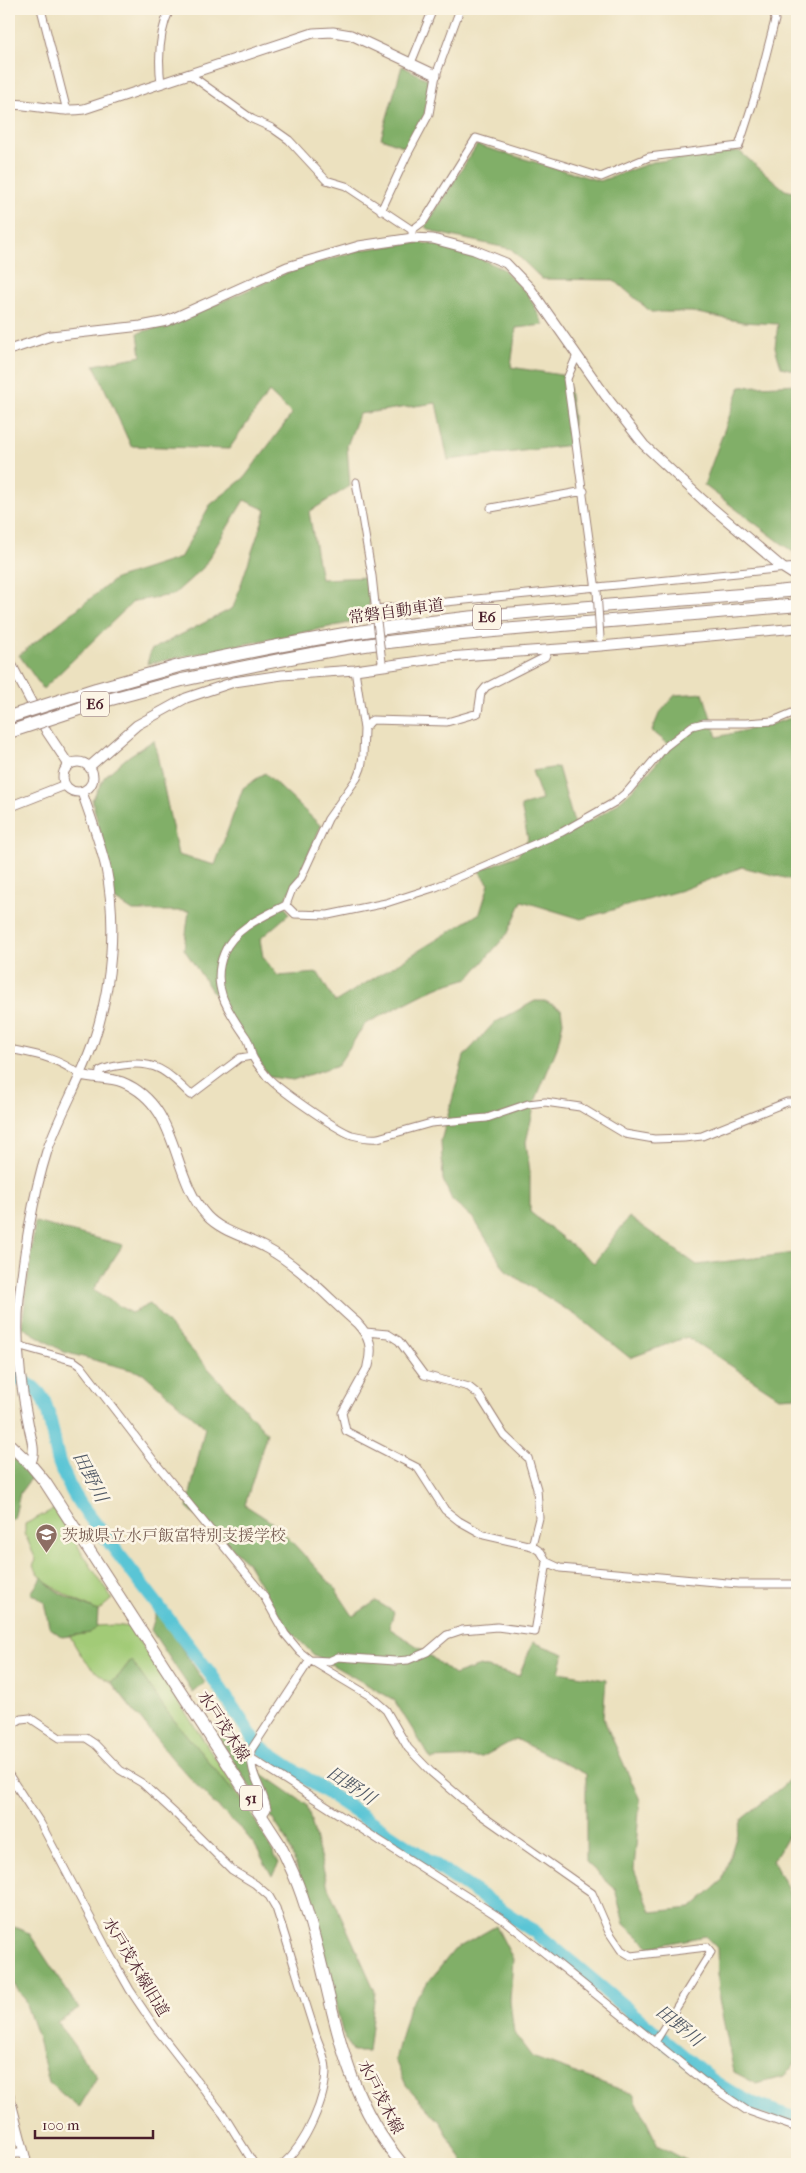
<svg xmlns="http://www.w3.org/2000/svg" width="806" height="2173" font-family="'IM FELL French Canon','Noto Serif JP',serif">
	<style>
		.green { fill: #a2cb77; stroke: #767551 }
		.forest { fill: #81af68; stroke: #66674a }
		.lines { fill: none; stroke-linecap: round; stroke-linejoin: round }
		.river { stroke: #5ac5d5; stroke-width: 14 }
		.minor-casing { stroke: #9b8075; stroke-width: 9 }
		.tertiary-casing { stroke: #9b8075; stroke-width: 11 }
		.primary-casing { stroke: #9b8075; stroke-width: 13 }
		.motorway-casing { stroke: #9b8075; stroke-width: 14 }
		.minor { stroke: #fff; stroke-width: 7 }
		.tertiary { stroke: #fff; stroke-width: 9 }
		.primary { stroke: #fff; stroke-width: 11 }
		.motorway { stroke: #fff; stroke-width: 12 }
		.minor-bridge-casing { stroke: #9b8075; stroke-width: 9; stroke-linecap: butt }
		.motorway-bridge-casing { stroke: #9b8075; stroke-width: 14; stroke-linecap: butt }
		.minor-bridge { stroke: #fff; stroke-width: 7 }
		.motorway-bridge { stroke: #fff; stroke-width: 12 }
		.labels { text-anchor: middle; dominant-baseline: central; stroke-width: 5; stroke-linejoin: round; paint-order: stroke }
		.shield { fill: #fcf5e5; stroke: #7f5f63; stroke-width: 1 }
		.shield-label { font-size: 15px; font-weight: bold; fill: #4a1f2b }
		.street-label { font-size: 16px; fill: #4a1f2b; stroke: #fcf5e5 }
		.education-label { font-size: 16px; fill: #785e54; stroke: #fcf5e5; text-anchor: start }
		.water-label { font-size: 18px; font-style: italic; fill: #505966; stroke: #fcf5e5 }
	</style>
	<rect width="100%" height="100%" fill="#fcf5e5"/>
	<filter id="ink" filterUnits="userSpaceOnUse"><feTurbulence type="fractalNoise" baseFrequency=".02" numOctaves="2"/><feDisplacementMap in="SourceGraphic" scale="10" xChannelSelector="R" yChannelSelector="G"/><feConvolveMatrix kernelMatrix="1 2 1 2 8 2 1 2 1" color-interpolation-filters="sRGB"/></filter>
	<filter id="wash" filterUnits="userSpaceOnUse"><feTurbulence type="fractalNoise" baseFrequency=".0096" numOctaves="4" result="noise"/><feDisplacementMap in="SourceGraphic" scale="20" xChannelSelector="R" yChannelSelector="G"/><feGaussianBlur stdDeviation="1.12" result="paint"/><feColorMatrix in="noise" values="0 0 0 0 0 0 0 0 0 0 0 0 0 0 0 0 0 1.4 0 .05"/><feComposite in="paint" operator="in"/></filter>
	<g filter="url(#wash)">
		<rect width="100%" height="100%" fill="#ece1bf"/>
		<path class="green" d="M 54,1509 L 112,1599 L 98,1611 L 75,1600 L 45,1582 L 33,1566 L 36,1560 L 25,1534 L 25,1524 Z
			M 114,1625 L 130,1627 L 251,1813 L 168,1713 L 131,1660 L 118,1677 L 111,1682 C 91,1671 80,1656 70,1636 L 90,1633 L 97,1626 Z"/>
		<path class="forest" d="M 402,66 L 429,80 L 425,114 L 407,148 L 381,138 Z
			M 477,145 L 600,181 L 653,162 L 739,151 L 785,190 L 797,193 L 797,371 L 781,367 L 775,347 L 778,324 L 743,322 L 692,312 L 651,312 L 614,280 L 542,279 L 511,249 L 437,233 L 425,227 Z
			M 413,243 L 434,244 L 473,255 L 503,269 L 528,294 L 544,325 L 516,328 L 511,367 L 567,376 L 573,417 L 572,445 L 448,460 L 436,403 L 359,414 L 347,446 L 350,486 L 309,512 L 321,579 L 369,577 L 369,619 L 147,664 L 151,650 L 233,608 L 266,510 L 244,500 L 203,568 L 173,595 L 134,601 L 43,689 L 19,655 L 115,579 L 180,558 L 210,505 L 244,478 L 292,414 L 269,392 L 229,449 L 131,446 L 94,365 L 141,356 L 138,333 L 171,324 L 289,272 L 360,250 Z
			M 797,384 L 797,555 L 704,485 L 740,387 Z
			M 703,693 L 717,737 L 772,724 L 797,716 L 797,881 L 742,867 L 682,890 L 581,919 L 522,901 L 508,933 L 469,978 L 435,988 L 365,1024 L 338,1065 L 293,1080 L 269,1077 L 184,949 L 189,911 L 133,911 L 114,899 L 109,867 L 92,800 L 105,776 L 129,756 L 154,740 L 178,855 L 215,865 L 243,788 L 265,773 L 321,826 L 298,878 L 284,901 L 289,914 L 260,939 L 263,957 L 278,976 L 318,973 L 335,1002 L 480,913 L 489,884 L 479,871 L 518,855 L 528,839 L 521,806 L 542,800 L 532,771 L 558,767 L 575,827 C 617,813 643,779 671,746 L 652,731 L 659,714 L 675,695 Z
			M 535,1001 L 545,1001 L 561,1009 L 563,1022 L 557,1048 L 536,1099 L 526,1142 L 530,1172 L 530,1212 L 594,1263 L 629,1217 L 697,1265 L 795,1253 L 797,1245 L 797,1396 L 779,1397 L 687,1337 L 630,1358 L 580,1318 L 506,1271 L 474,1219 L 452,1200 L 443,1180 L 441,1141 L 464,1056 L 494,1023 Z
			M 35,1222 L 123,1245 L 93,1290 L 131,1313 L 150,1304 L 267,1433 L 245,1505 L 276,1525 L 334,1587 L 353,1616 L 376,1601 L 394,1612 L 389,1628 L 423,1650 L 454,1675 L 480,1666 L 519,1676 L 533,1642 L 564,1654 L 559,1672 L 606,1680 L 603,1718 L 640,1800 L 634,1869 L 651,1912 L 691,1908 L 722,1881 L 742,1819 L 784,1785 L 797,1770 L 797,1820 L 773,1861 L 790,1894 L 797,1898 L 797,2061 L 784,2077 L 757,2084 L 734,2072 L 719,2000 L 717,1948 L 705,1936 L 650,1947 L 624,1924 L 615,1889 L 586,1862 L 586,1774 L 516,1739 L 482,1757 L 431,1759 L 394,1700 L 313,1654 L 285,1626 L 247,1562 L 187,1508 L 205,1427 L 143,1373 L 64,1352 L 22,1327 Z
			M 9,1453 L 31,1478 L 20,1493 L 14,1520 L 9,1520 Z
			M 42,1577 C 54,1594 80,1603 98,1611 L 97,1626 L 90,1633 L 62,1637 L 49,1627 L 44,1602 L 31,1593 Z
			M 157,1611 L 205,1683 L 193,1693 L 151,1630 Z
			M 131,1660 L 168,1713 L 251,1813 L 279,1863 L 272,1876 L 256,1847 L 244,1832 L 209,1799 L 171,1757 L 111,1682 L 118,1677 Z
			M 230,1732 L 261,1773 L 307,1805 L 328,1887 L 375,1991 L 368,2052 L 352,2052 L 342,2031 L 316,1922 L 287,1840 L 240,1772 L 218,1736 Z
			M 9,1925 L 29,1933 L 79,2009 L 57,2022 L 97,2077 L 79,2108 L 49,2083 L 37,2035 L 24,1999 L 9,1977 Z
			M 496,1926 L 513,1959 L 510,2001 L 514,2033 L 532,2057 L 633,2094 L 658,2145 L 693,2164 L 464,2164 L 441,2123 L 406,2085 L 395,2060 L 409,2006 L 454,1950 Z"/>
		<g class="lines">
			<path class="river" d="M 9,1369 C 18,1383 34,1382 43,1399 C 52,1418 53,1442 59,1462 C 64,1477 72,1491 80,1504 L 212,1676 L 258,1746 L 535,1932 L 713,2081 C 744,2102 762,2108 797,2119"/>
		</g>
	</g>
	<g filter="url(#ink)">
		<g class="lines">
			<defs>
				<path id="minor" d="M 41,9 L 67,111
					M 411,63 L 433,9
					M 189,74 L 252,119 L 272,128 L 289,140 L 326,180 L 346,186 L 412,230 L 412,233
					M 161,84 C 158,59 159,32 170,9
					M 381,211 L 407,155 L 429,114 L 436,75 L 460,9
					M 412,230 L 424,221 L 476,138 L 601,177 L 649,157 L 739,146 L 757,90 L 775,20 L 773,9
					M 577,355 L 567,379 L 596,590
					M 356,482 L 372,576 L 376,613
					M 491,508 L 584,491
					M 376,609 L 797,567
					M 355,670 L 364,729 L 363,756 L 361,768 L 357,778 L 328,819 L 300,880 L 292,889 L 286,905 C 264,916 233,929 224,953 C 210,986 228,1011 246,1037 C 250,1042 250,1048 252,1055 C 254,1061 260,1068 265,1074 C 273,1086 337,1130 352,1135 C 360,1137 369,1139 378,1138 L 431,1123 L 487,1118 L 528,1104 L 545,1102 L 580,1107 L 625,1134 L 654,1139 L 684,1138 L 702,1136 L 787,1102 L 797,1102
					M 364,729 L 372,720 L 447,722 L 478,713 L 481,693 L 486,687 L 545,657 L 548,650
					M 286,905 L 295,914 L 328,915 L 386,903 L 436,887 L 562,832 L 615,802 L 628,791 L 665,747 L 692,726 L 704,723 L 746,723 L 773,721 L 797,711
					M 9,1049 C 39,1055 55,1057 81,1075
					M 99,1078 L 100,1071 C 107,1067 115,1066 123,1065 C 157,1060 168,1073 191,1095 L 240,1058 L 252,1056
					M 365,1332 L 388,1334 L 399,1341 L 424,1375 L 469,1387 L 479,1395 L 504,1435 L 528,1458 L 537,1489 L 539,1518 L 532,1546
					M 17,1345 L 74,1361 L 81,1366 L 154,1461 L 262,1593 L 285,1634 L 300,1652 L 310,1660 L 370,1696 L 386,1710 L 408,1748 L 431,1772 L 481,1815 L 592,1893 L 609,1932 L 621,1950 L 631,1956 L 707,1947 L 711,1952 L 655,2042
					M 368,1366 L 342,1413 L 346,1431 L 418,1468 L 445,1510 L 459,1521 L 484,1535 L 532,1546 L 541,1552 L 547,1562 L 560,1568 L 738,1584 L 797,1584
					M 311,1660 L 329,1661 L 338,1657 L 395,1661 L 408,1660 L 427,1652 L 447,1635 L 462,1630 L 497,1627 L 535,1632 L 547,1562
					M 9,1726 L 21,1719 L 30,1718 L 60,1738 L 86,1738 L 95,1744 L 120,1770 L 142,1783 L 179,1817 L 232,1870 L 255,1884 L 269,1896 L 276,1908 C 289,1948 301,1989 314,2029 C 317,2041 326,2057 326,2069 C 326,2099 306,2144 283,2164
					M 251,1758 L 505,1921 L 703,2081 L 746,2110 L 797,2128
					M 9,1775 L 41,1824 L 109,1953 L 130,1990 L 155,2027 L 223,2114 L 254,2164
					M 263,1815 L 267,1809 C 262,1785 250,1778 251,1750 L 310,1660"/>
				<path id="tertiary" d="M 9,104 C 34,104 59,113 84,109 L 313,33 L 333,32 L 351,35 L 436,75
					M 9,350 L 51,336 L 141,326 L 167,321 L 287,267 L 359,246 L 413,238 L 433,239 L 474,250 L 506,263 L 530,288 L 605,395 L 644,445 L 703,500 L 783,568 L 797,577
					M 9,660 L 47,732 L 69,765
					M63 777a15 15 0 1 1 30 0a15 15 0 1 1-30 0Z
					M 89,767 L 137,725 L 186,698 L 234,682 L 282,675 L 355,670 L 448,657 L 601,646 L 797,628
					M 9,807 L 65,785
					M 81,1075 C 95,1079 109,1077 122,1082 C 181,1106 169,1174 207,1216 C 222,1232 247,1237 266,1248 C 300,1266 328,1298 357,1323 C 370,1337 373,1347 368,1366
					M 30,1464 C 37,1453 31,1439 29,1427 C 20,1384 15,1343 19,1299 C 25,1249 32,1199 47,1151 C 60,1113 82,1078 94,1040 C 112,986 117,923 106,868 C 100,842 90,816 82,792
					M 9,2095 L 27,2164
					M 9,2154 L 24,2152"/>
				<path id="primary" d="M 9,1444 L 30,1464 L 45,1482 L 279,1843 C 288,1861 296,1878 302,1896 C 335,1992 333,2081 402,2164"/>
				<path id="motorway" d="M 179,666 C 241,653 302,640 365,631 C 508,609 653,604 797,590
					M 182,680 C 245,667 308,653 372,644 C 513,626 655,619 797,605"/>
			</defs>
			<use href="#minor" class="minor-casing"/>
			<use href="#tertiary" class="tertiary-casing"/>
			<use href="#primary" class="primary-casing"/>
			<use href="#motorway" class="motorway-casing"/>
			<use href="#minor" class="minor"/>
			<use href="#tertiary" class="tertiary"/>
			<use href="#primary" class="primary"/>
			<use href="#motorway" class="motorway"/>
			<defs>
				<path id="minor-bridge" d="M 597,591 L 600,638
					M 376,613 L 382,662"/>
				<path id="motorway-bridge" d="M 9,717 L 96,689 L 179,666
					M 9,732 L 100,702 L 182,680"/>
			</defs>
			<use href="#minor-bridge" class="minor-bridge-casing"/>
			<use href="#motorway-bridge" class="motorway-bridge-casing"/>
			<use href="#minor-bridge" class="minor-bridge"/>
			<use href="#motorway-bridge" class="motorway-bridge"/>
		</g>
	</g>
	<defs>
		<symbol id="school-pin" viewBox="-11 -11 22 30"><path d="M0 17L-7.5 6A9.5 9.5 0 1 1 7.5 6Z" fill="#8d6e63" stroke="#fcf5e5"/><path d="M0-5L7-2L0 1L-7-2ZM-4 1L0 2.5L4 1V4Q0 6-4 4Z" fill="#fff"/></symbol>
	</defs>
	<g fill-rule="evenodd">
		<use href="#school-pin" x="34" y="1522" width="25" height="34"/>
	</g>
	<g class="labels">
		<g class="shield">
			<rect x="473" y="604.5" width="28" height="25" rx="4"/>
			<rect x="81" y="691.5" width="28" height="25" rx="4"/>
			<rect x="240" y="1785.5" width="22" height="25" rx="4"/>
		</g>
		<g class="shield-label">
			<text x="487" y="617">E6</text>
			<text x="95" y="704">E6</text>
			<text x="251" y="1798">51</text>
		</g>
		<g class="street-label">
			<text transform="translate(396 611) rotate(-8)">常磐自動車道</text>
			<text transform="translate(224 1726) rotate(57)">水戸茂木線</text>
			<text transform="translate(136 1967) rotate(59)">水戸茂木線旧道</text>
			<text transform="translate(381 2097) rotate(63)">水戸茂木線</text>
		</g>
		<g class="education-label">
			<text x="62" y="1535">茨城県立水戸飯富特別支援学校</text>
		</g>
		<g class="water-label">
			<text transform="translate(90 1477) rotate(63)">田野川</text>
			<text transform="translate(351 1786) rotate(34)">田野川</text>
			<text transform="translate(679 2026) rotate(39)">田野川</text>
		</g>
	</g>
	<rect width="806" height="2173" fill="none" stroke="#fcf5e5" stroke-width="30"/>
	<path d="M35 2130v8h118v-8" fill="none" stroke="#4a1f2b" stroke-width="2.5"/>
	<text x="42" y="2130" font-size="15" fill="#4a1f2b" stroke="#fcf5e5" stroke-width="4" paint-order="stroke">100 m</text>
</svg>
